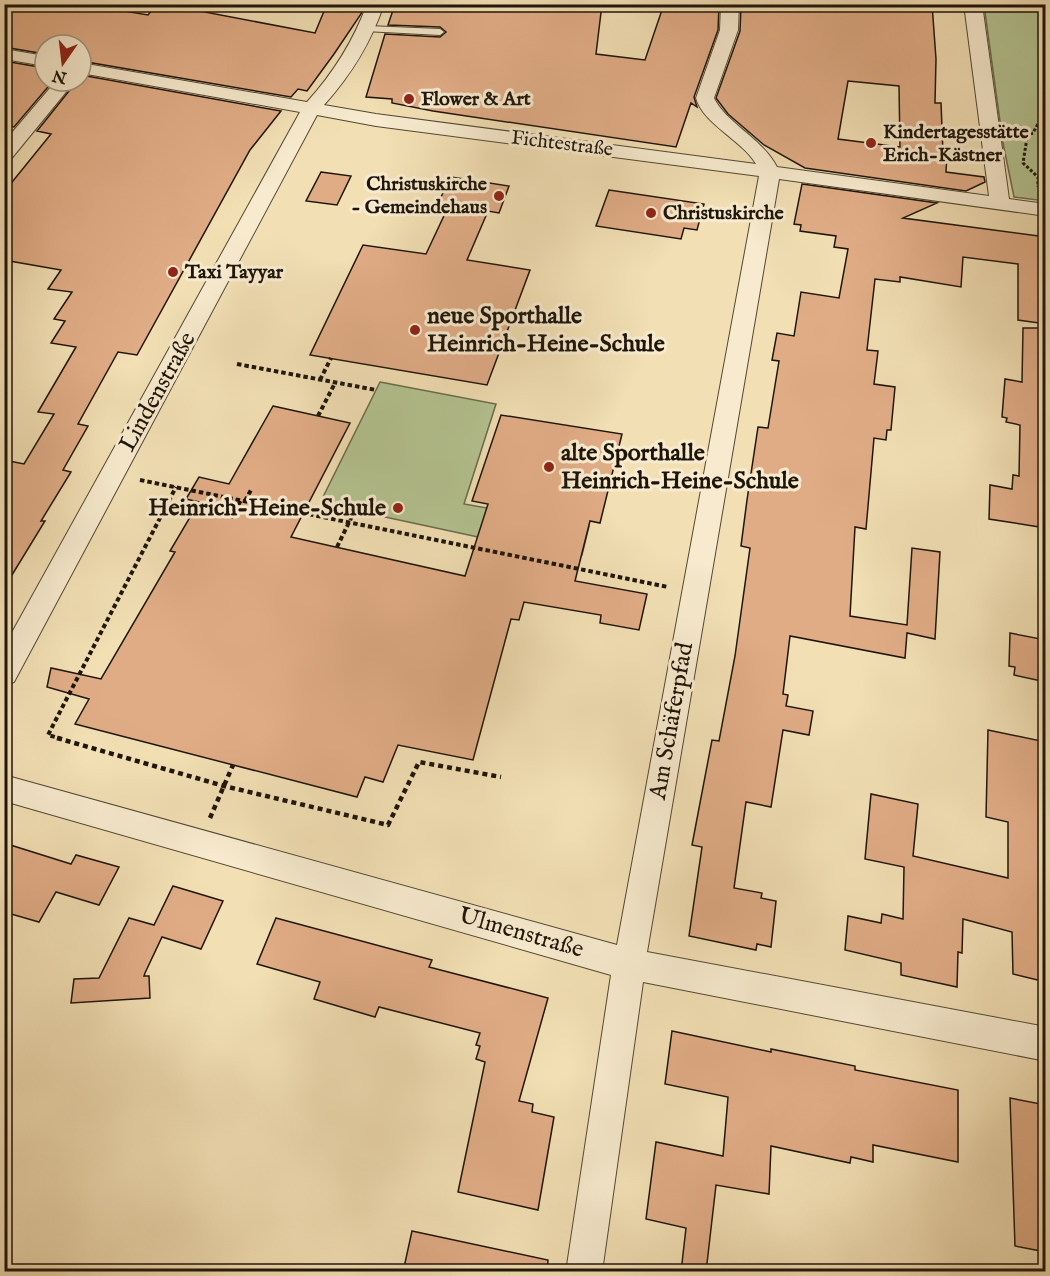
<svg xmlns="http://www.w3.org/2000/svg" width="1050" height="1276" font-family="'IM FELL English',serif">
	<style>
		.green { fill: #b4c391; stroke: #696c4e; stroke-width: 1.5 }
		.building { fill: #e0ac86; stroke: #1e150a; stroke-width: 1.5; fill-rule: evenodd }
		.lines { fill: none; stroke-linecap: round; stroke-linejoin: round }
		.service-casing { stroke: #534834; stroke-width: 2 }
		.minor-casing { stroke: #534834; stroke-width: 2 }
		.path-far2 { stroke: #1e150a; stroke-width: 3; stroke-dasharray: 3 2; stroke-linecap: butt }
		.path-far1 { stroke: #1e150a; stroke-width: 4; stroke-dasharray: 4.5 3; stroke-linecap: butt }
		.path { stroke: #1e150a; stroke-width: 4.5; stroke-dasharray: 5 4; stroke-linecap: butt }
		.service { fill: #f7eace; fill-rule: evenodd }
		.minor { fill: #f7eace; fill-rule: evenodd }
		.poi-dot { fill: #8f2418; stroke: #f7eace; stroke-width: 2 }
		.labels { text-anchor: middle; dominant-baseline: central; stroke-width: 6; stroke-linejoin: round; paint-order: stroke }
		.far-poi-label { font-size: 20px; font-weight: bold; fill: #1e150a; stroke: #f7eace; text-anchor: start }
		.far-street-label { font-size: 20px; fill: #1e150a; stroke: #f7eace }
		.poi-label { font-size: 24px; font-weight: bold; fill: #1e150a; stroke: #f7eace; text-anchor: start }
		.street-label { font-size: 24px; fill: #1e150a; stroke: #f7eace }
	</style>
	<rect width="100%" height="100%" fill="#f2dfb4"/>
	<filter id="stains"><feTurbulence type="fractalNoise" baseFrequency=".00333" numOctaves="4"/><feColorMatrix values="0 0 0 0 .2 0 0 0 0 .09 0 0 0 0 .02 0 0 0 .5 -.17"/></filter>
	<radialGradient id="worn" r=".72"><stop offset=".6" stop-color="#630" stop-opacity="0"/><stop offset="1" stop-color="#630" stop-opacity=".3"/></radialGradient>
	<path class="green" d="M 984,5 L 1045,5 L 1045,201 L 1014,197 L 1003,143 Z
		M 380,382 L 496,404 L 464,504 L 589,526 L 582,555 L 478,537 L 320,503 Z"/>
	<path class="building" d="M 4,4 L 82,4 L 148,15 L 157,4 L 163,4 L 315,33 L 327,4 L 364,4 L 361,14 L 334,54 L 307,91 L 298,89 L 291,97 L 81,61 L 81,45 L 45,45 L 45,54 L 4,47 Z
		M 395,4 L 602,4 L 596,54 L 645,60 L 664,4 L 716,4 L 719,6 L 718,30 L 694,97 L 697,107 L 691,103 L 676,147 L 433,111 L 392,103 L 392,99 L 366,97 L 385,34 L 440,37 L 446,32 L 440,27 L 388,25 Z
		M 800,4 L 932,4 L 936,59 L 935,103 L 941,103 L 943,153 L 947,153 L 946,172 L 984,177 L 985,182 L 966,191 L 805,168 L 764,145 L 728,114 L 716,98 L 740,31 L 741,7 L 800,9 ZM 848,81 L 899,86 L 900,147 L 838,139 Z
		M 4,61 L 45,68 L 45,81 L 53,81 L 14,127 L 4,125 Z
		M 81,75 L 281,111 L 250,150 L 137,355 L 118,352 L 78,424 L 88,426 L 63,470 L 71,472 L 41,521 L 45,521 L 4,588 L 4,460 L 24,464 L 54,414 L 38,412 L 76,347 L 51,343 L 65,321 L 54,319 L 72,292 L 48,289 L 61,270 L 4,260 L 4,192 L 51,134 L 37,131 L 77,81 L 81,81 Z
		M 321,172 L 351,176 L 337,205 L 306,201 Z
		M 451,177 L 509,186 L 499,213 L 488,211 L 467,260 L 530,270 L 487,385 L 310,355 L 363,245 L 426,254 L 449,205 L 438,203 Z
		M 802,184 L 937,203 L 903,218 L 1046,237 L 1046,324 L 1018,320 L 1018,264 L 963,257 L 961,287 L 900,277 L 900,282 L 875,279 L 867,350 L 878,351 L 874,384 L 895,387 L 891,430 L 887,430 L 886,440 L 874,438 L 866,529 L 855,527 L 850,616 L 907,625 L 912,548 L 940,552 L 935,639 L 907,633 L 905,658 L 790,636 L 783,694 L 788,695 L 786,706 L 813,711 L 809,735 L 783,730 L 771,807 L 746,802 L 734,888 L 762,893 L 761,898 L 776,901 L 771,947 L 757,944 L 756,950 L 689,936 L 702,847 L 692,845 L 712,740 L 719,741 L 735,656 L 750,548 L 741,546 L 747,500 L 758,427 L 768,428 L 779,361 L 772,360 L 777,333 L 794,336 L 801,292 L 839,298 L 848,249 L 834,247 L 836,236 L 800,231 L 801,225 L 794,224 Z
		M 609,190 L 704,204 L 697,230 L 684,228 L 681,239 L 596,226 Z
		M 1023,328 L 1046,328 L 1046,528 L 989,519 L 990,485 L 1012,489 L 1013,475 L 1019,476 L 1020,425 L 1006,422 L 1007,418 L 1002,417 L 1005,379 L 1022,382 Z
		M 273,406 L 350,423 L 291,537 L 465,576 L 488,504 L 472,501 L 501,415 L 622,434 L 600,523 L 590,521 L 575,581 L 647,594 L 639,630 L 600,623 L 601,615 L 524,602 L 519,620 L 511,619 L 473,760 L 398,745 L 383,782 L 365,777 L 357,797 L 75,724 L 89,699 L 47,687 L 51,668 L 101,679 L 175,552 L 170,551 L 199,502 L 186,499 L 199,477 L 229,484 Z
		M 1010,633 L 1046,640 L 1046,682 L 1014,675 L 1015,667 L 1009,666 Z
		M 988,730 L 1046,742 L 1046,982 L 1013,974 L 1012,932 L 963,919 L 962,953 L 958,952 L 957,987 L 901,975 L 901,963 L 845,950 L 848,916 L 881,923 L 882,914 L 903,919 L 904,867 L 865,859 L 871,794 L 918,804 L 913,856 L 1008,878 L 1008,822 L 986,817 Z
		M 4,843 L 71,864 L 76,855 L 119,867 L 99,905 L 56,892 L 39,922 L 4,912 Z
		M 173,886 L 223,901 L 201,949 L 162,937 L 145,973 L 144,976 L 149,976 L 150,998 L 71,1003 L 74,979 L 99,978 L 129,918 L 154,925 Z
		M 276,918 L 432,960 L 429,967 L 548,998 L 519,1101 L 533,1104 L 532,1112 L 554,1117 L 538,1210 L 458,1192 L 485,1062 L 476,1059 L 480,1046 L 476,1045 L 480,1033 L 379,1007 L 375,1017 L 314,999 L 320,982 L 257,964 Z
		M 672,1031 L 771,1052 L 771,1049 L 855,1066 L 855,1070 L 958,1090 L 958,1162 L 873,1145 L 873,1162 L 851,1157 L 850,1163 L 771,1146 L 769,1194 L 716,1185 L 706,1272 L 681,1272 L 686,1228 L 646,1219 L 656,1142 L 723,1156 L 728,1097 L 665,1084 Z
		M 1010,1098 L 1046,1105 L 1046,1252 L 1015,1246 Z
		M 412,1231 L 548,1260 L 547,1272 L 403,1272 Z"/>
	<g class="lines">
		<defs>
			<path id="service" d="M 368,26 L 440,29 L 444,32 L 440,35 L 365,31 L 365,27 Z"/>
			<path id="minor" d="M 367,4 L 384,4 C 371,43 351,75 324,105 L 376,114 L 756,164 C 742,140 703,124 696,98 L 720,30 L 721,4 L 739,4 L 738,30 L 714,98 C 726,123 762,138 777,167 L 989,196 L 964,4 L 982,4 L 1009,199 L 1046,204 L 1046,216 L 779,179 L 647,952 L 1046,1027 L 1046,1061 L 643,982 L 602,1272 L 566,1272 L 611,975 L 4,801 L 4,775 L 617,945 L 759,176 L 376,126 L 317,115 L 14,682 L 4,685 L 4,647 L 300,112 L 81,73 L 81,63 L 307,102 C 334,72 353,42 367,4 Z
				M 4,49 L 45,56 L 45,66 L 4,59 Z
				M 56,81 L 75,81 L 11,159 L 4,161 L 4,142 Z"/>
		</defs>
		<use href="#service" class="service-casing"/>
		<use href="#minor" class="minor-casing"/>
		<path class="path-far2" d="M 1027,138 L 1023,163 L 1038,177 L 1038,187
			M 1016,139 L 1033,133 L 1046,109"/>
		<path class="path-far1" d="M 237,364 L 376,390
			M 320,380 L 331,358
			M 318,416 L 335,383
			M 140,480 L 668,587
			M 245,501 L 252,488
			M 231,518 L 241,500
			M 337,547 L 355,510
			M 62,739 L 48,735 L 176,487"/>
		<path class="path" d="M 57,738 L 224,786 L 388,825 L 419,762 L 501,777
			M 210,818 L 233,765"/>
		<use href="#service" class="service"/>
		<use href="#minor" class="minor"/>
	</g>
	<g class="poi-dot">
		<circle cx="409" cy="99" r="6"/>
		<circle cx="871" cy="143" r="6"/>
		<circle cx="499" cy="196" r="6"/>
		<circle cx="651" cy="213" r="6"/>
		<circle cx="173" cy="272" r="6"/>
		<circle cx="415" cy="330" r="6"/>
		<circle cx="549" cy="467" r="6"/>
		<circle cx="398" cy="508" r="6"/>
	</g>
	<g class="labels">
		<g class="far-poi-label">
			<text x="421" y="99">Flower &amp; Art</text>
			<text x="883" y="132">Kindertagesstätte<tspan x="883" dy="23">Erich-Kästner</tspan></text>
			<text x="487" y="184" text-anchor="end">Christuskirche<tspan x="487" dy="23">- Gemeindehaus</tspan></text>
			<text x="663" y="213">Christuskirche</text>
			<text x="185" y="272">Taxi Tayyar</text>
		</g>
		<g class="far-street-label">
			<text transform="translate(562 144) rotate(7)">Fichtestraße</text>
		</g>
		<g class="poi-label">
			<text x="427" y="316">neue Sporthalle<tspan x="427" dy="28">Heinrich-Heine-Schule</tspan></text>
			<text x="561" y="453">alte Sporthalle<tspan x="561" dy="28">Heinrich-Heine-Schule</tspan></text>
			<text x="386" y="508" text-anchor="end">Heinrich-Heine-Schule</text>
		</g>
		<g class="street-label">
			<text transform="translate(158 392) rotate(-61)">Lindenstraße</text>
			<text transform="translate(672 721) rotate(-80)">Am Schäferpfad</text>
			<text transform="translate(521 933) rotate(16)">Ulmenstraße</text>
		</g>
	</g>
	<rect width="1050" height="1276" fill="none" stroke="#f2dfb4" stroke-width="24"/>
	<rect x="6" y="6" width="1038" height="1264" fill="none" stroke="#1e150a" stroke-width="3"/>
	<rect x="12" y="12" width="1026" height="1252" fill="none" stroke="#1e150a" stroke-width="1.5"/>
	<g transform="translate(63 63) rotate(194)"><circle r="28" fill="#f7eace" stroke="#a09580" stroke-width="1.5"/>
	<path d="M0-4.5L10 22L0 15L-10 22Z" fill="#8f2418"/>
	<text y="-9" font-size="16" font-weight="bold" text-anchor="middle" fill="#1e150a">N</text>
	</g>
	<rect width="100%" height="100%" filter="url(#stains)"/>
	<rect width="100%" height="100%" fill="url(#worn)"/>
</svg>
